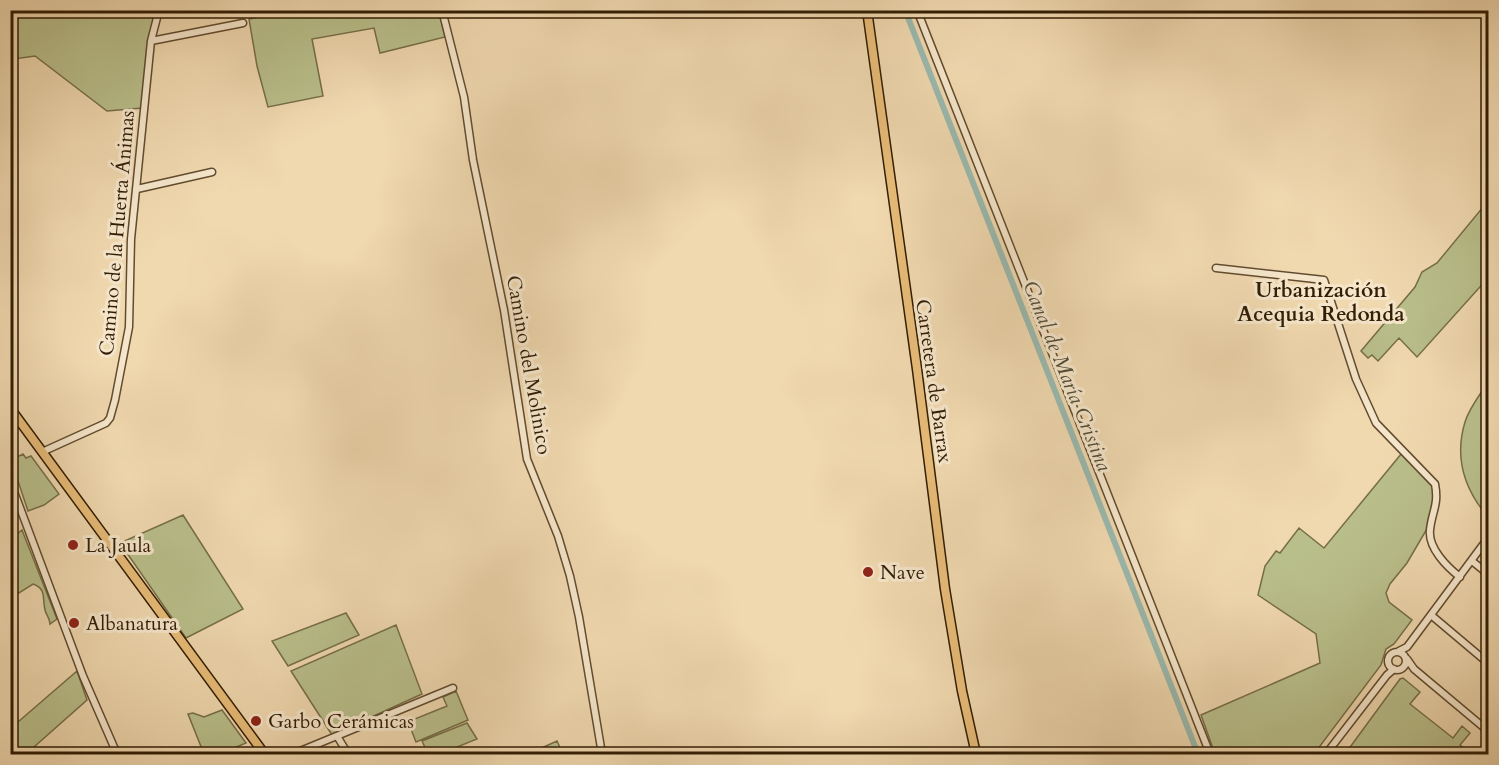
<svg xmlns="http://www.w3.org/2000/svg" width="1499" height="765" font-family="Cardo,serif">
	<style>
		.green { fill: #b9bf8b; stroke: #766e48; stroke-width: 1.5 }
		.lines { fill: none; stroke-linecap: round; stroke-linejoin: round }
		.canal { stroke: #9ab9ae; stroke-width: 6 }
		.minor-casing { stroke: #624c2f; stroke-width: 9 }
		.highway-casing { stroke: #321d04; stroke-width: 11 }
		.minor { stroke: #f5e6cb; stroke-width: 6 }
		.highway { stroke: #e8bc78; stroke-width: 8 }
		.poi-dot { fill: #8f2418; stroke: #f5e6cb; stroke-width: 2 }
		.labels { text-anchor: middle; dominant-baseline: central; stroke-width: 6; stroke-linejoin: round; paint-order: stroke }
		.street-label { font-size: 20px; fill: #321d04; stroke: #f5e6cb }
		.poi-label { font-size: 20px; fill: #321d04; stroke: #f5e6cb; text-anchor: start }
		.neighbourhood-label { font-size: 21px; font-weight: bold; fill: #321d04; stroke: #f5e6cb }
		.water-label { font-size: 21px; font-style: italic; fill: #514c37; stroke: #f5e6cb }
	</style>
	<rect width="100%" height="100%" fill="#f0d8af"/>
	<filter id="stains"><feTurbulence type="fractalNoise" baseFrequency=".00333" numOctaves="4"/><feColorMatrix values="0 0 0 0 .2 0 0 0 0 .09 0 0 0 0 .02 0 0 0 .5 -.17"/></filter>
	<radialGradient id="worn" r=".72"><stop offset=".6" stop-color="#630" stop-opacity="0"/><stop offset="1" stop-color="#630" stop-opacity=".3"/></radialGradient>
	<path class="green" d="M 10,11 L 157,11 L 143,108 L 107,111 L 35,56 L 14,59 Z
		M 292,11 L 439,11 L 445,37 L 380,53 L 374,28 L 312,39 L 323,96 L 268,107 L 257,66 L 249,19 Z
		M 1488,201 L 1488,278 L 1417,357 L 1399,338 L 1378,361 L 1372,355 L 1368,358 L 1361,351 L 1415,287 L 1422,272 L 1437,263 Z
		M 1488,382 L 1488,517 C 1465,490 1454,458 1465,422 C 1469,408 1480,395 1488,382 Z
		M 1402,453 L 1432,484 L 1435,493 L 1431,522 L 1407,563 L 1390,584 L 1386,593 L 1389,602 L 1412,620 L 1394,644 L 1386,649 L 1381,665 L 1314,754 L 1215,754 L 1201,715 L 1320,663 L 1316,634 L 1258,595 L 1265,566 L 1276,551 L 1280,553 L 1299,528 L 1324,548 Z
		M 23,454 L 26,458 L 31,456 L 59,494 L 44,505 L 28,511 L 11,460 Z
		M 183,515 L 243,609 L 186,638 L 120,543 Z
		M 22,530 L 57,619 L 50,624 C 50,618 46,615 45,610 C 42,598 47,589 33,584 L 11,598 L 11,539 Z
		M 346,613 L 359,635 L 288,666 L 272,641 Z
		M 396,625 L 422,694 L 332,735 L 291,671 Z
		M 77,671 L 87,700 L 26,754 L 11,754 L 11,728 Z
		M 1403,678 L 1420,692 L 1410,704 L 1453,738 L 1462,726 L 1470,733 L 1460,745 L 1472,754 L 1345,754 L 1400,679 Z
		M 456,691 L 468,720 L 416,742 L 407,719 L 412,717 L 415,719 L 447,706 L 443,697 Z
		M 222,710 L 246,743 L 220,754 L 204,754 L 188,714 L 193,713 L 204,717 Z
		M 467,723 L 477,739 L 440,754 L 428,754 L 422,741 Z
		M 557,741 L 563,754 L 528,754 Z"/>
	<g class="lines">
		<path class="canal" d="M 905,10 L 1198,754"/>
		<defs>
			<path id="minor" d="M 442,10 L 464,97 L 473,160 L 504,310 L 527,459 L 558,536 L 570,576 L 579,617 L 602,754
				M 917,10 L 1210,754
				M 151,41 L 243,23
				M 10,56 L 10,62
				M 137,189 L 212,172
				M 1216,268 L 1324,280 L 1356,379 L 1376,423 L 1435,484 C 1439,505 1432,511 1430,530 C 1428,548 1447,567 1460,577
				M 42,452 L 106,423 L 110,418 L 115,400 L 129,327 L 131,239 L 151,41 L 159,10
				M 10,481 L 83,676 L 117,754
				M 1472,561 L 1488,574
				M 1431,615 L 1488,663
				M 1399,651 L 1407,647 L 1488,538
				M1388 661a9 9 0 1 1 18 0a9 9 0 1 1-18 0Z
				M 1407,659 L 1414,669 L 1488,731
				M 337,736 L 348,754
				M 293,754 L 453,688
				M 1326,754 L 1387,675 L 1394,669"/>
			<path id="highway" d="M 867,10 L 917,369 L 945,589 L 962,691 L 976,754
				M 10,408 L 263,752"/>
		</defs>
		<use href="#minor" class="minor-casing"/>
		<use href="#highway" class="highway-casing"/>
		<use href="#minor" class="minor"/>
		<use href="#highway" class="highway"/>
	</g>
	<g class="poi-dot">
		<circle cx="73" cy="545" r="6"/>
		<circle cx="868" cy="572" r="6"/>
		<circle cx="74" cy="623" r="6"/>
		<circle cx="256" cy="721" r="6"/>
	</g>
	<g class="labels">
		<g class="street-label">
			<text transform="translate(117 233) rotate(-85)">Camino de la Huerta Ánimas</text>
			<text transform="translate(529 365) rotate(80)">Camino del Molinico</text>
			<text transform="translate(934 381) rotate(82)">Carretera de Barrax</text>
		</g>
		<g class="poi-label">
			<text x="85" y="545">La Jaula</text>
			<text x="880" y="572">Nave</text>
			<text x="86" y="623">Albanatura</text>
			<text x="268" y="721">Garbo Cerámicas</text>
		</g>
		<g class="neighbourhood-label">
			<text x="1321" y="290">Urbanización<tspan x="1321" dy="24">Acequia Redonda</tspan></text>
		</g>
		<g class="water-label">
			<text transform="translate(1067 376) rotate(68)">Canal de María Cristina</text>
		</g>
	</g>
	<rect width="1499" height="765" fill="none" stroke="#f0d8af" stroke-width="36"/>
	<rect x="12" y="12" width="1475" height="741" fill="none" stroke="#321d04" stroke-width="3"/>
	<rect x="18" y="18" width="1463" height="729" fill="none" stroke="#321d04" stroke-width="1.5"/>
	<rect width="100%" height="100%" filter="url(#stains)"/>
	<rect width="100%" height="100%" fill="url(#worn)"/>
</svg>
